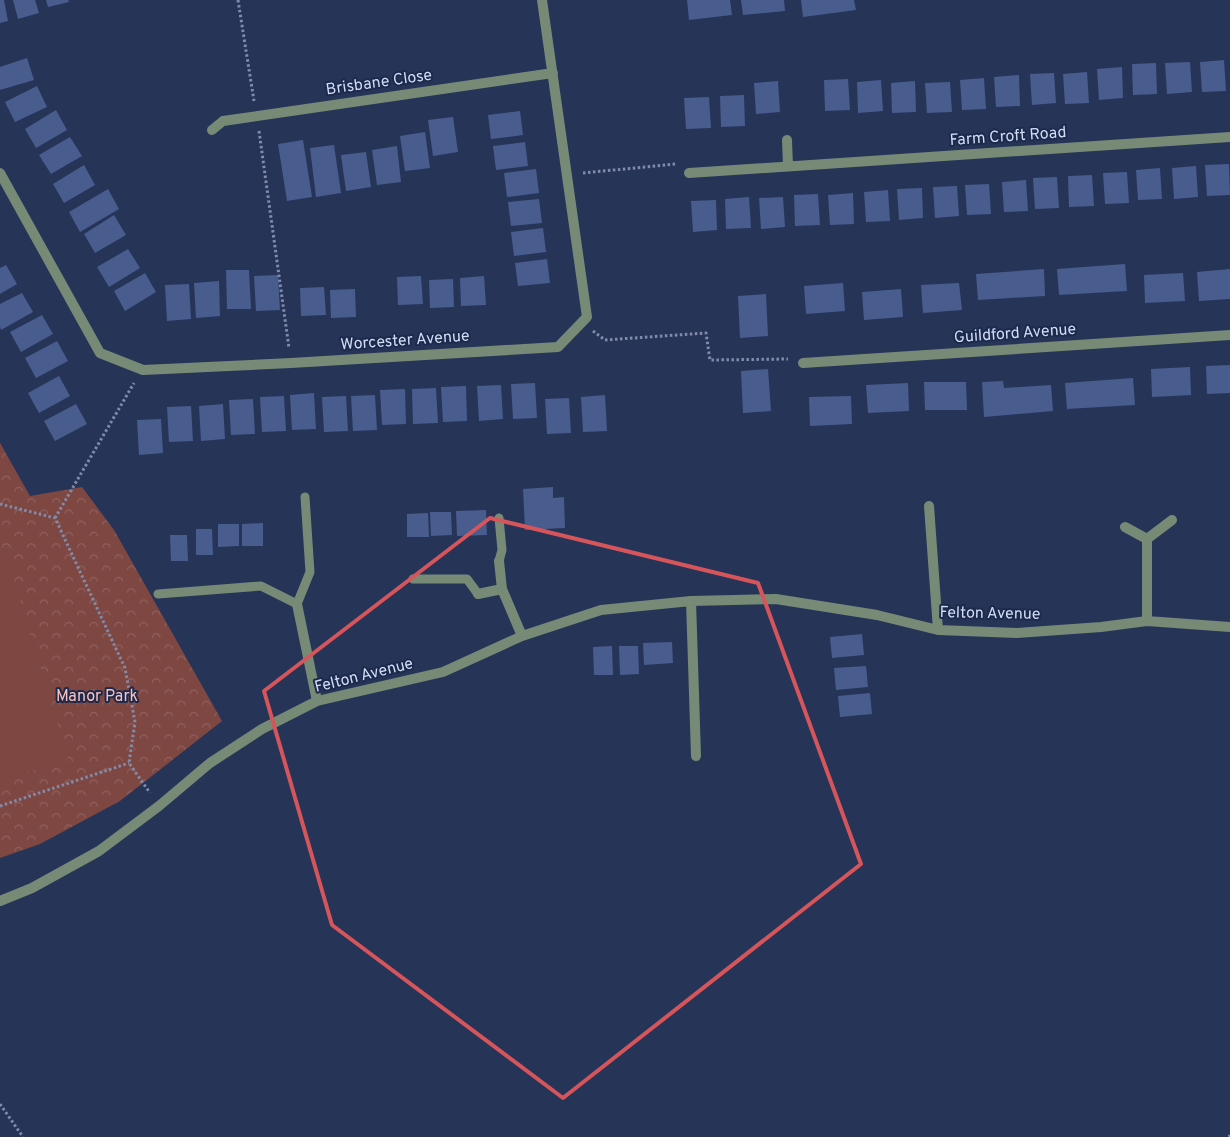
<svg xmlns="http://www.w3.org/2000/svg" width="1230" height="1137" font-family="Overpass,sans-serif">
	<style>
		.forest { fill: url(#forest-crowns) }
		.pitch { fill: #7e4742 }
		.building { fill: #485c8e }
		.lines { fill: none; stroke-linecap: round; stroke-linejoin: round }
		.path { stroke: #808ca9; stroke-width: 3; stroke-dasharray: 2.5 2.5; stroke-linecap: butt }
		.service { stroke: #768a76; stroke-width: 9 }
		.minor { stroke: #768a76; stroke-width: 10 }
		.marked { fill: none; stroke: #d5555b; stroke-width: 4; stroke-linejoin: round }
		.labels { text-anchor: middle; dominant-baseline: central; stroke-width: 4; stroke-linejoin: round; paint-order: stroke }
		.street-label { font-size: 16px; fill: #d2ddf4; stroke: #1c2a4d }
		.park-label { font-size: 16px; fill: #fdc2bc; stroke: #1c2a4d }
	</style>
	<defs>
		<pattern id="forest-crowns" width="20" height="18" patternUnits="userSpaceOnUse" patternTransform="scale(1.25)"><rect width="20" height="18" fill="#7e4742"/><path d="M2 6a3 3 0 1 1 6 0M12 15a3 3 0 1 1 6 0" fill="none" stroke="#8f615e"/></pattern>
	</defs>
	<rect width="100%" height="100%" fill="#263458"/>
	<path class="forest" d="M 0,443 L 30,496 L 82,487 L 114,530 L 222,721 L 120,801 L 40,844 L 0,858 Z"/>
	<path class="pitch" d="M 6,553 L 68,760 L 0,780 L 0,555 Z"/>
	<path class="building" d="M 0,0 L 4,0 L 8,21 L 0,23 Z
		M 13,0 L 35,0 L 39,13 L 18,19 Z
		M 46,0 L 68,0 L 69,2 L 48,7 Z
		M 687,0 L 730,0 L 732,15 L 689,20 Z
		M 741,0 L 784,0 L 785,11 L 743,15 Z
		M 801,0 L 854,0 L 856,10 L 803,17 Z
		M 27,58 L 34,80 L 0,90 L 0,67 Z
		M 1224,60 L 1226,91 L 1202,92 L 1200,62 Z
		M 1190,62 L 1192,92 L 1167,94 L 1165,63 Z
		M 1156,63 L 1157,94 L 1133,95 L 1132,64 Z
		M 1122,67 L 1123,98 L 1099,100 L 1097,69 Z
		M 1087,72 L 1089,103 L 1065,104 L 1063,74 Z
		M 1054,73 L 1056,103 L 1032,105 L 1030,74 Z
		M 1019,75 L 1020,106 L 996,107 L 994,77 Z
		M 984,78 L 986,109 L 962,110 L 960,80 Z
		M 848,79 L 850,110 L 825,111 L 824,80 Z
		M 881,80 L 883,111 L 858,113 L 857,82 Z
		M 778,81 L 780,112 L 756,114 L 754,83 Z
		M 915,81 L 916,112 L 892,113 L 891,83 Z
		M 950,82 L 952,112 L 927,113 L 925,83 Z
		M 37,86 L 47,107 L 15,122 L 5,102 Z
		M 744,95 L 745,126 L 721,127 L 720,96 Z
		M 709,97 L 711,128 L 686,129 L 684,98 Z
		M 56,110 L 67,130 L 36,148 L 25,129 Z
		M 520,111 L 523,135 L 491,139 L 488,115 Z
		M 453,117 L 458,152 L 433,156 L 428,120 Z
		M 425,132 L 430,168 L 405,171 L 400,136 Z
		M 70,137 L 82,156 L 51,174 L 39,155 Z
		M 303,140 L 312,197 L 287,201 L 278,144 Z
		M 525,142 L 528,166 L 496,170 L 493,146 Z
		M 334,145 L 341,193 L 316,197 L 310,148 Z
		M 397,146 L 401,182 L 377,185 L 372,150 Z
		M 366,152 L 371,187 L 346,191 L 341,155 Z
		M 1229,164 L 1230,195 L 1207,196 L 1205,165 Z
		M 84,165 L 95,185 L 64,203 L 53,184 Z
		M 1196,166 L 1198,197 L 1174,199 L 1172,168 Z
		M 1160,168 L 1162,199 L 1138,200 L 1136,170 Z
		M 536,169 L 539,193 L 507,197 L 504,173 Z
		M 1127,172 L 1129,203 L 1105,204 L 1103,173 Z
		M 1092,175 L 1094,206 L 1069,207 L 1068,176 Z
		M 1057,177 L 1059,208 L 1035,209 L 1033,178 Z
		M 1026,180 L 1028,211 L 1004,212 L 1002,182 Z
		M 989,184 L 991,214 L 967,215 L 965,185 Z
		M 957,186 L 959,216 L 935,218 L 933,187 Z
		M 922,188 L 923,218 L 899,220 L 897,189 Z
		M 108,189 L 119,209 L 80,232 L 69,212 Z
		M 888,190 L 890,221 L 866,222 L 864,192 Z
		M 853,193 L 854,224 L 830,225 L 828,195 Z
		M 818,194 L 820,225 L 795,226 L 794,195 Z
		M 749,197 L 751,228 L 726,229 L 725,199 Z
		M 783,197 L 785,227 L 761,229 L 759,198 Z
		M 539,199 L 542,223 L 511,226 L 508,202 Z
		M 716,200 L 717,230 L 693,232 L 691,201 Z
		M 114,215 L 126,235 L 95,253 L 84,234 Z
		M 543,228 L 546,252 L 514,256 L 511,232 Z
		M 128,249 L 140,268 L 109,287 L 97,267 Z
		M 547,259 L 550,283 L 518,286 L 515,263 Z
		M 1125,264 L 1127,291 L 1059,295 L 1057,269 Z
		M 6,265 L 17,284 L 0,294 L 0,268 Z
		M 1044,269 L 1045,296 L 978,300 L 976,274 Z
		M 1230,269 L 1230,299 L 1199,301 L 1197,272 Z
		M 226,270 L 249,270 L 251,309 L 227,309 Z
		M 145,273 L 156,292 L 125,311 L 114,291 Z
		M 1183,273 L 1185,301 L 1145,303 L 1144,275 Z
		M 278,275 L 280,310 L 256,311 L 254,276 Z
		M 421,276 L 423,304 L 398,305 L 397,277 Z
		M 484,276 L 486,305 L 461,306 L 460,278 Z
		M 453,279 L 454,307 L 430,308 L 429,280 Z
		M 219,281 L 220,316 L 196,318 L 194,283 Z
		M 843,283 L 845,311 L 806,314 L 804,286 Z
		M 959,283 L 962,310 L 923,313 L 921,285 Z
		M 189,284 L 191,319 L 167,321 L 165,285 Z
		M 324,287 L 326,315 L 301,316 L 300,288 Z
		M 355,289 L 356,317 L 331,318 L 330,290 Z
		M 901,289 L 903,317 L 864,320 L 862,292 Z
		M 22,293 L 33,312 L 1,330 L 0,327 L 0,304 Z
		M 766,294 L 768,336 L 740,338 L 738,296 Z
		M 42,315 L 53,334 L 21,352 L 10,332 Z
		M 57,341 L 68,361 L 36,378 L 25,358 Z
		M 1230,365 L 1230,393 L 1207,394 L 1206,366 Z
		M 1190,367 L 1191,395 L 1152,397 L 1151,369 Z
		M 768,369 L 771,411 L 743,413 L 741,371 Z
		M 59,376 L 70,396 L 39,413 L 28,393 Z
		M 1133,378 L 1135,405 L 1067,409 L 1065,383 Z
		M 1003,381 L 1004,388 L 1051,385 L 1053,411 L 984,417 L 982,382 Z
		M 924,382 L 966,382 L 967,410 L 925,410 Z
		M 535,383 L 537,418 L 513,419 L 511,384 Z
		M 908,383 L 909,411 L 868,413 L 866,385 Z
		M 501,385 L 503,419 L 479,421 L 477,386 Z
		M 466,386 L 467,421 L 443,422 L 441,387 Z
		M 436,388 L 438,423 L 413,424 L 412,389 Z
		M 405,389 L 406,424 L 382,425 L 380,390 Z
		M 314,393 L 316,429 L 292,430 L 290,395 Z
		M 375,395 L 377,430 L 353,431 L 351,396 Z
		M 605,395 L 607,431 L 583,432 L 581,397 Z
		M 284,396 L 286,431 L 262,432 L 260,397 Z
		M 346,396 L 348,431 L 324,432 L 322,397 Z
		M 851,396 L 852,424 L 810,426 L 809,397 Z
		M 569,398 L 571,433 L 547,434 L 545,399 Z
		M 253,399 L 255,434 L 231,435 L 229,400 Z
		M 76,404 L 87,424 L 55,441 L 44,421 Z
		M 223,404 L 225,439 L 201,441 L 199,406 Z
		M 191,406 L 193,441 L 169,442 L 167,407 Z
		M 161,419 L 163,453 L 139,455 L 137,420 Z
		M 553,487 L 553,498 L 564,497 L 565,528 L 525,530 L 523,489 Z
		M 486,510 L 487,535 L 457,536 L 456,511 Z
		M 430,512 L 451,512 L 452,535 L 431,536 Z
		M 428,513 L 429,537 L 407,537 L 407,514 Z
		M 263,523 L 263,546 L 242,546 L 242,524 Z
		M 218,524 L 239,524 L 239,546 L 218,547 Z
		M 196,529 L 212,529 L 213,555 L 196,555 Z
		M 170,535 L 187,535 L 188,561 L 171,561 Z
		M 862,634 L 864,655 L 832,658 L 830,637 Z
		M 672,642 L 673,663 L 644,665 L 643,643 Z
		M 612,646 L 613,675 L 594,675 L 593,647 Z
		M 619,646 L 638,646 L 639,674 L 620,675 Z
		M 866,666 L 868,687 L 836,690 L 834,668 Z
		M 870,693 L 872,714 L 840,717 L 838,696 Z"/>
	<g class="lines">
		<path class="path" d="M 238,0 L 254,101
			M 259,131 L 289,348
			M 583,173 L 676,164
			M 593,331 L 605,340 L 706,333 L 710,360 L 788,359
			M 0,504 L 55,518 L 125,668 L 135,722 L 129,763 L 150,793
			M 55,518 L 134,383
			M 0,806 L 129,763
			M 0,1104 L 23,1137
			M 1229,1137 L 1230,1135"/>
		<path class="service" d="M 499,518 L 502,550 L 499,561
			M 413,579 L 467,579 L 478,594
			M 158,594 L 261,586 L 297,604 L 310,572 L 305,497"/>
		<path class="minor" d="M 212,130 L 223,121 L 553,73
			M 787,140 L 788,166
			M 0,173 L 100,353 L 143,370 L 291,363 L 558,347 L 587,317 L 542,0
			M 689,173 L 1230,137
			M 803,363 L 1230,335
			M 929,506 L 938,630
			M 1125,527 L 1147,539 L 1172,520
			M 1147,539 L 1147,621
			M 499,561 L 502,589 L 522,636
			M 478,594 L 502,589
			M 691,601 L 696,756
			M 297,604 L 317,701
			M 0,901 L 32,888 L 99,851 L 159,806 L 210,763 L 262,729 L 317,701 L 443,672 L 522,636 L 601,610 L 691,601 L 776,599 L 877,615 L 938,630 L 1017,633 L 1101,627 L 1147,621 L 1230,627"/>
	</g>
	<path class="marked" d="M 490,518 L 758,583 L 861,864 L 563,1098 L 332,925 L 264,691 Z"/>
	<g class="labels">
		<g class="street-label">
			<text transform="translate(379 83) rotate(-8)">Brisbane Close</text>
			<text transform="translate(1008 137) rotate(-4)">Farm Croft Road</text>
			<text transform="translate(1015 334) rotate(-4)">Guildford Avenue</text>
			<text transform="translate(405 341) rotate(-4)">Worcester Avenue</text>
			<text transform="translate(990 614) rotate(1)">Felton Avenue</text>
			<text transform="translate(364 676) rotate(-14)">Felton Avenue</text>
		</g>
		<g class="park-label">
			<text x="97" y="697">Manor Park</text>
		</g>
	</g>
</svg>
